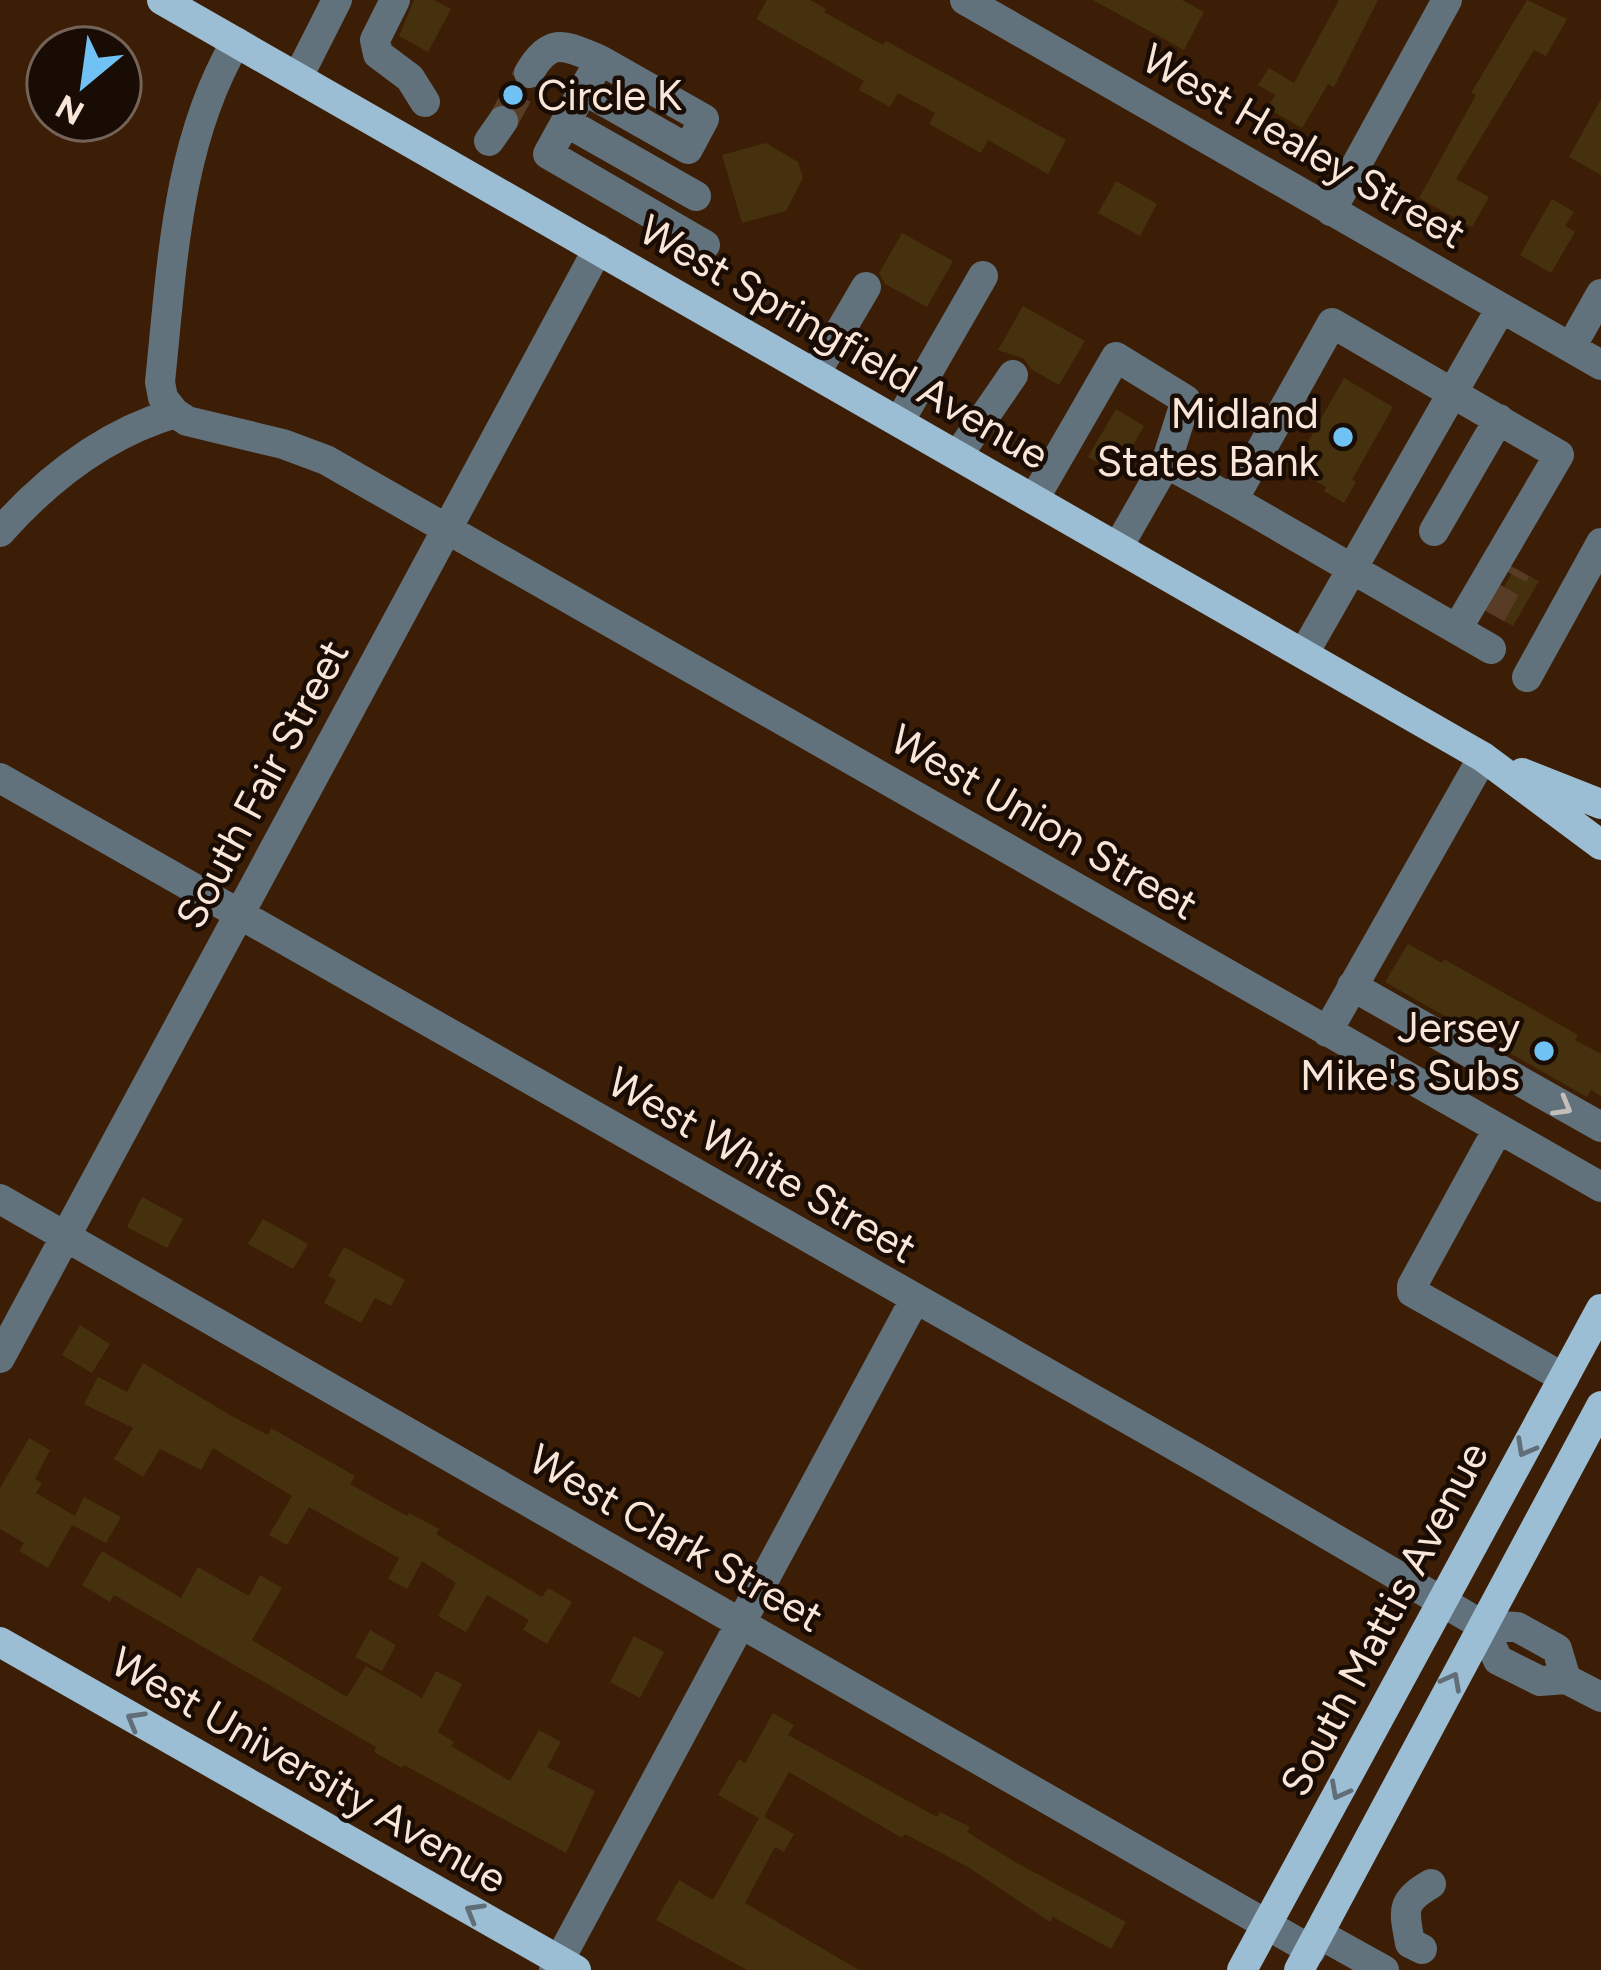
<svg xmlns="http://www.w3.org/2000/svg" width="1601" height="1970" font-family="Figtree,sans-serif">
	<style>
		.building { fill: #46310e }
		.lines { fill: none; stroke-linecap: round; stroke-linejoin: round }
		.minor-tunnel { stroke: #583c25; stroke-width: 30; stroke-dasharray: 30 15; stroke-linecap: butt }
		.minor { stroke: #62727d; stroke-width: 30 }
		.major { stroke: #9cbed5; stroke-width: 30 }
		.oneway { stroke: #c5bdb8 }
		.oneway2 { stroke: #616e77 }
		.poi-dot { fill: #70c1f4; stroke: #190c04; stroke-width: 4.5 }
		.labels { text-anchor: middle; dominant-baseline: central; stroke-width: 9; stroke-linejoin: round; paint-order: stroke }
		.poi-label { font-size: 42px; fill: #fae6d8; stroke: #190c04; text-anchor: end }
		.street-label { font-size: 42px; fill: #fae6d8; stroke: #190c04 }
	</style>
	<rect width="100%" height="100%" fill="#3b1e05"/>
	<path class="building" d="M 414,0 L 434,0 L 451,9 L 428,52 L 399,36 Z
		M 767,0 L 810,0 L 826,9 L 824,12 L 883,45 L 886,41 L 1066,140 L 1048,174 L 988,140 L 981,153 L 929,124 L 935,113 L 898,93 L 890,107 L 859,90 L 864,81 L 756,19 Z
		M 1093,0 L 1182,0 L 1204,12 L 1184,50 Z
		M 1339,0 L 1378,0 L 1334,87 L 1328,84 L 1302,128 L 1267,108 L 1275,95 L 1258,85 L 1269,68 L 1294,83 Z
		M 1527,0 L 1567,19 L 1546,56 L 1534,50 L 1456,179 L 1489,197 L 1472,227 L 1419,198 L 1476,95 L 1471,93 Z
		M 1601,99 L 1601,175 L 1569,157 Z
		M 766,143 L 798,162 L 803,178 L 786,211 L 742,223 L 722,155 Z
		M 1116,181 L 1157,204 L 1140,236 L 1098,213 Z
		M 1552,199 L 1574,212 L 1565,226 L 1575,232 L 1551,273 L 1520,255 Z
		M 902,233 L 953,261 L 927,307 L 885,284 L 879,273 Z
		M 1023,306 L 1085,341 L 1059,385 L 1031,369 L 1023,358 L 998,350 Z
		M 1344,378 L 1393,407 L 1352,480 L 1356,482 L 1344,503 L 1324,491 L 1326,487 L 1293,468 Z
		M 1116,409 L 1144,426 L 1117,473 L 1088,457 Z
		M 1515,568 L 1539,581 L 1513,626 L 1489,613 Z
		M 1408,944 L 1442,963 L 1444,959 L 1578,1035 L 1575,1040 L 1601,1054 L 1601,1096 L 1591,1090 L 1587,1097 L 1385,982 Z
		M 142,1197 L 183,1219 L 167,1248 L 127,1227 Z
		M 263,1219 L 308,1244 L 293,1269 L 248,1244 Z
		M 344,1247 L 405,1280 L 391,1306 L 375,1298 L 361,1323 L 324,1303 L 336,1280 L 328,1276 Z
		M 80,1325 L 110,1344 L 92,1373 L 62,1355 Z
		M 143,1363 L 230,1415 L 268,1435 L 271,1428 L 355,1476 L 350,1484 L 407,1516 L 409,1513 L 439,1529 L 436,1534 L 542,1597 L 548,1588 L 572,1602 L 547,1644 L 523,1630 L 529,1620 L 487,1595 L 466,1632 L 438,1616 L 456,1583 L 422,1561 L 407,1589 L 388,1579 L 399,1558 L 309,1507 L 287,1545 L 269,1535 L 292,1496 L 213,1448 L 201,1470 L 160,1449 L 143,1477 L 114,1459 L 133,1428 L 84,1404 L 98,1377 L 127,1392 Z
		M 29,1438 L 50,1450 L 35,1479 L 42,1483 L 36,1493 L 75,1516 L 84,1497 L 121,1517 L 106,1543 L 72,1525 L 48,1568 L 19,1551 L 24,1543 L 0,1529 L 0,1488 Z
		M 102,1551 L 181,1598 L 198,1567 L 249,1596 L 260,1575 L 282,1588 L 252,1640 L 347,1697 L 366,1666 L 422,1698 L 436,1671 L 462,1684 L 438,1732 L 454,1742 L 451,1746 L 510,1781 L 539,1730 L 561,1742 L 547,1767 L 595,1791 L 566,1853 L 404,1765 L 402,1768 L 374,1752 L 376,1747 L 114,1595 L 110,1602 L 82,1585 Z
		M 370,1630 L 396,1645 L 382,1671 L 355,1657 Z
		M 634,1636 L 664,1652 L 640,1698 L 610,1682 Z
		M 773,1713 L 794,1725 L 788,1735 L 937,1817 L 940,1812 L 970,1827 L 967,1832 L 1015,1862 L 1126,1922 L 1111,1949 L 1053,1917 L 1050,1922 L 968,1867 L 905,1834 L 902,1838 L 789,1772 L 764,1817 L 794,1834 L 784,1852 L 775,1847 L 745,1903 L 859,1970 L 747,1970 L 656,1920 L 679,1880 L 713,1900 L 759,1818 L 718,1795 L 739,1759 L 745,1763 Z"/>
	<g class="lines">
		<path class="minor-tunnel" d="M 503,121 L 529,73
			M 1491,614 L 1516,569"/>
		<path class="minor" d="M 395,0 L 375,40 L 378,54 L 410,78 L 425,102
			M 965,0 L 1601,365
			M 529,73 C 551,35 566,46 600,60
			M 298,77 L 337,0
			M 584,90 L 688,149 L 704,119 L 600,60 L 548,154 L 705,245
			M 566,122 L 696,196
			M 489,141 L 503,121
			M 1331,211 L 1447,0
			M 1571,347 L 1601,294
			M 815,374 L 866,287
			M 175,413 L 163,398 L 160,382 C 172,268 176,144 236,42
			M 899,422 L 983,276
			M 958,455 L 1013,375
			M 1034,499 L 1116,357 L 1186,400 L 1166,463
			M 1434,531 L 1499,419
			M 0,532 C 48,478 104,434 175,413 L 187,421 L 283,444 L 326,460 L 1601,1187
			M 1118,547 L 1166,463 L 1233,500
			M 1457,629 L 1559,455 L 1332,323 L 1233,500 L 1491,649
			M 1304,653 L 1501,308
			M 1527,677 L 1601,543
			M 0,778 L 1207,1464 L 1482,1625 L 1517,1627 L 1557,1649 L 1566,1679
			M 1352,986 L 1601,1127
			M 1327,1032 L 1483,757
			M 1498,1129 L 1412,1286 L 1412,1292 L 1564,1378
			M 0,1199 L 1311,1950
			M 0,1358 L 598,249
			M 1482,1625 L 1498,1660 L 1540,1681 L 1566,1679 L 1601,1697
			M 1319,1934 L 1384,1970
			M 1422,1949 L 1410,1943 C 1404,1910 1400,1902 1431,1884
			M 554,1970 L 914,1301"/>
		<path class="major" d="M 162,0 L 1483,757 L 1601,845
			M 1522,773 L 1601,804
			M 0,1642 L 576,1970
			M 1242,1970 L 1601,1309
			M 1299,1970 L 1601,1406"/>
	</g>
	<defs><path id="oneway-chevron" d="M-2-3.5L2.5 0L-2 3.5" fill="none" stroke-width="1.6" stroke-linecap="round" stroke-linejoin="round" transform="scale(3)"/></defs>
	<use class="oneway" href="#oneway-chevron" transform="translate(1563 1107) rotate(30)"/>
	<g class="oneway2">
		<use href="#oneway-chevron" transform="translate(1525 1448) rotate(119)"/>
		<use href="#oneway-chevron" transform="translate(1452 1681) rotate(-62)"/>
		<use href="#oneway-chevron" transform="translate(135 1720) rotate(-150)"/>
		<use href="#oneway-chevron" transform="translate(1339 1791) rotate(118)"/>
		<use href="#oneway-chevron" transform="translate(474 1912) rotate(-150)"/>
	</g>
	<g class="poi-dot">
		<circle cx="513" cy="95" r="12"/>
		<circle cx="1343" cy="437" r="12"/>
		<circle cx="1544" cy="1051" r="12"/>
	</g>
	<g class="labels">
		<g class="poi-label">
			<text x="537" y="95" text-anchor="start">Circle K</text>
			<text x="1319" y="413">Midland<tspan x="1319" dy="48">States Bank</tspan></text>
			<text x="1520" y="1027">Jersey<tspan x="1520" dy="48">Mike's Subs</tspan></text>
		</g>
		<g class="street-label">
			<text transform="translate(1304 146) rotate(30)">West Healey Street</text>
			<text transform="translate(844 342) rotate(30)">West Springfield Avenue</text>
			<text transform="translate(262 784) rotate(-62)">South Fair Street</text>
			<text transform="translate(1044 822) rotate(30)">West Union Street</text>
			<text transform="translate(762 1165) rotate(30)">West White Street</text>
			<text transform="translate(676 1538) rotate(30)">West Clark Street</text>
			<text transform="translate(1384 1619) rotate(-62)">South Mattis Avenue</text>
			<text transform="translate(309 1770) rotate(30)">West University Avenue</text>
		</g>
	</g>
	<g transform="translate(84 84) rotate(209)"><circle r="57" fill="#190c04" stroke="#736359" stroke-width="3"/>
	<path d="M0-9L21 45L0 30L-21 45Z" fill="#70c1f4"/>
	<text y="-18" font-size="33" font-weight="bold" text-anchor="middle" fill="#fae6d8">N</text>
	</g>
</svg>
